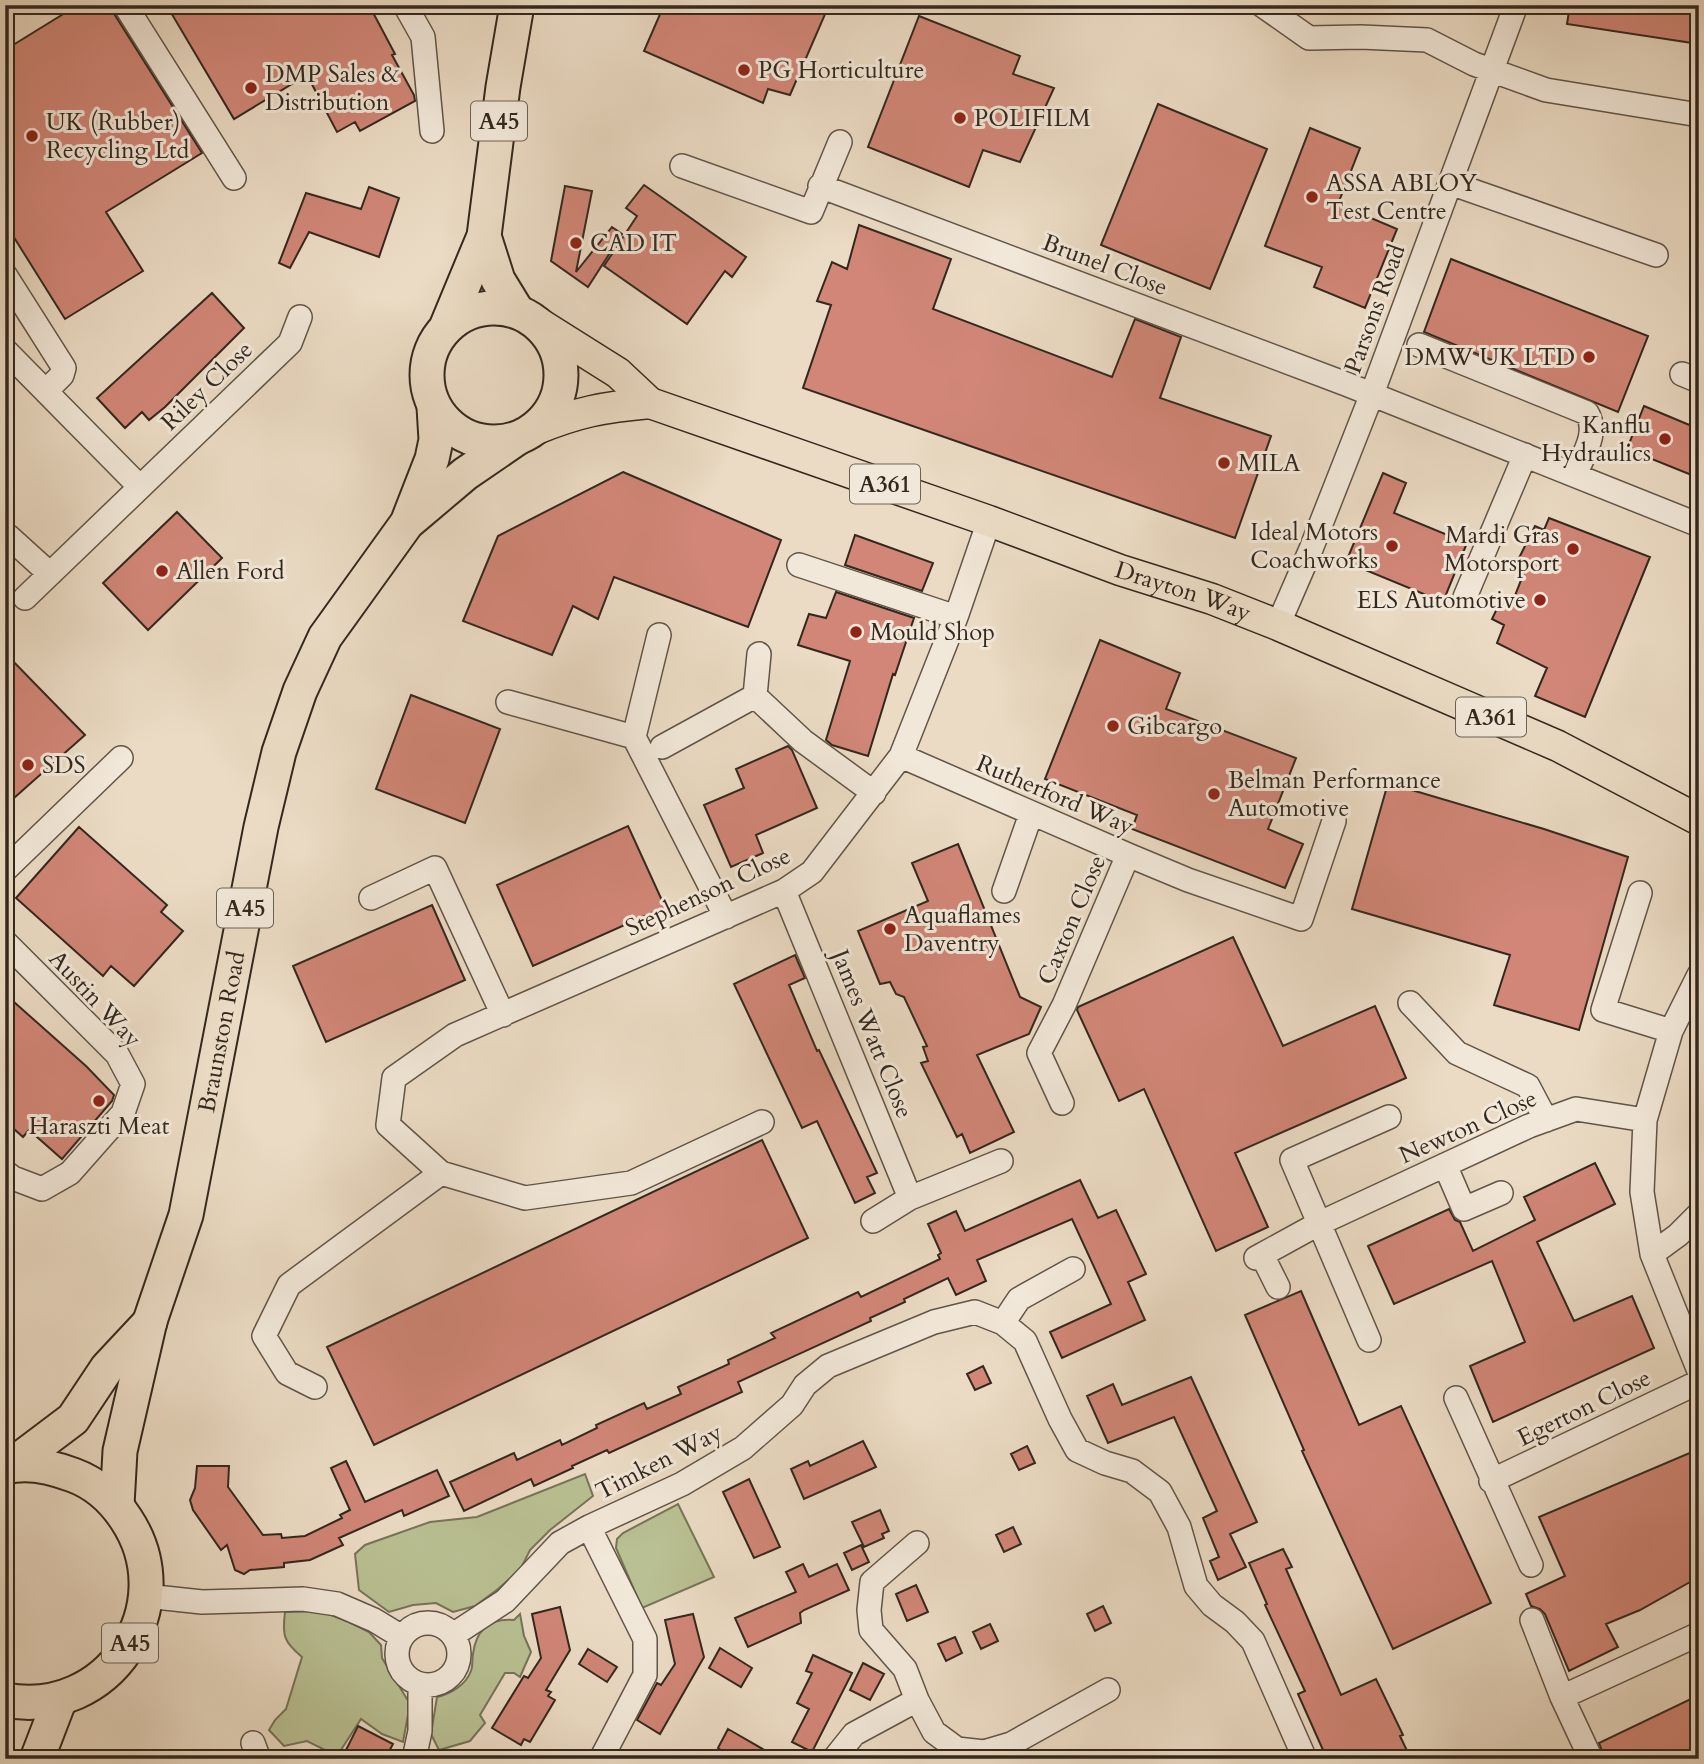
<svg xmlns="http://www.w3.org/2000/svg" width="1704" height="1764" font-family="Cardo,serif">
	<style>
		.green { fill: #b9c093; stroke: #767458; stroke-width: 2 }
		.building { fill: #d18677; stroke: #33281e; stroke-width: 2 }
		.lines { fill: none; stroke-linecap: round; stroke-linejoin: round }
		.minor-casing { stroke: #615548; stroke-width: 26 }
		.major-casing { stroke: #33281e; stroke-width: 33 }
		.highway-casing { stroke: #33281e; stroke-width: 37 }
		.minor { stroke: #f2e8d9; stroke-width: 23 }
		.major { stroke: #ebdbc4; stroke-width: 30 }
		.highway { stroke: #ebdbc4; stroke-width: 33 }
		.poi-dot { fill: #8f2418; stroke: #f2e8d9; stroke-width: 2.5 }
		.labels { text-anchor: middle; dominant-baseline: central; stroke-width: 6; stroke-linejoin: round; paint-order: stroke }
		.shield { fill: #f2e8d9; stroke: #6c6256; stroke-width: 2 }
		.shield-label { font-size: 23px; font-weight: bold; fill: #33281e }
		.poi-label { font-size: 24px; fill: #33281e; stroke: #f2e8d9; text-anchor: start }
		.street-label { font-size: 24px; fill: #33281e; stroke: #f2e8d9 }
	</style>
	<rect width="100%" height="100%" fill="#ebdbc4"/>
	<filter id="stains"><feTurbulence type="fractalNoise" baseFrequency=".00286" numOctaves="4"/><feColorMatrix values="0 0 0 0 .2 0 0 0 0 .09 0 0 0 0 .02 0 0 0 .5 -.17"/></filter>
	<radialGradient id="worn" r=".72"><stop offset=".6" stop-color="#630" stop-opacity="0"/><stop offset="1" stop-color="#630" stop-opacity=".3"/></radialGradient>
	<path class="green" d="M 585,1474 L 593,1496 L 550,1530 L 530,1550 L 520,1570 L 498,1589 L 475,1606 L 453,1612 L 436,1603 L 413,1605 L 389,1612 L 359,1590 L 355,1554 L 365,1545 L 430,1522 L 477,1517 Z
		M 678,1504 L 714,1577 L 642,1608 L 616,1548 L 617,1539 L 623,1533 Z
		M 320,1611 L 347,1621 L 369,1632 L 381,1645 L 382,1658 L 410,1704 L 403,1742 L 382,1734 L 361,1719 L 337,1756 L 307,1741 L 284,1746 L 269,1730 L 275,1720 L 286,1709 L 302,1657 C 284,1642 282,1636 285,1612 Z
		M 520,1614 L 524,1636 L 531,1652 L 520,1677 L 514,1673 L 505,1673 L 480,1715 L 485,1723 L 470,1741 L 439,1750 L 431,1734 L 437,1697 C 450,1694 466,1685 471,1671 C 473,1666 472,1659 473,1654 C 476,1630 489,1618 514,1620 Z"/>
	<path class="building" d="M 78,5 L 111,5 L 113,12 L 202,153 L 106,212 L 143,271 L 65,319 L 5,223 L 5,50 Z
		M 181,5 L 369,5 L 395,54 L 392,55 L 414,95 L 415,101 L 360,131 L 355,122 L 337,132 L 307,75 L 234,119 L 170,11 Z
		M 664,5 L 829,5 L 790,95 L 768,89 L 763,103 L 644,51 Z
		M 1570,5 L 1699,5 L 1699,44 L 1567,24 Z
		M 919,16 L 1020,56 L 1013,74 L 1054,88 L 1020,162 L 983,150 L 969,187 L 868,147 Z
		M 1158,104 L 1267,149 L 1210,289 L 1101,245 Z
		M 1310,128 L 1360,148 L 1338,204 L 1397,229 L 1365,308 L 1314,287 L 1322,267 L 1265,246 Z
		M 644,185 L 746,257 L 732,277 L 725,271 L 687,324 L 604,266 L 637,216 L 626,208 Z
		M 565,186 L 592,191 L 576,272 L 612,227 L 622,234 L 588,287 L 551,261 Z
		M 369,187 L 399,198 L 379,257 L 309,232 L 290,268 L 279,263 L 306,193 L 361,209 Z
		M 859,225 L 951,259 L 933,309 L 1112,377 L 1135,319 L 1181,337 L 1160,398 L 1271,436 L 1235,538 L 803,388 L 831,305 L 817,301 L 832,262 L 847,269 Z
		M 1451,259 L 1648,336 L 1618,412 L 1424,332 Z
		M 212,293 L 244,328 L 165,407 L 149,420 L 142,412 L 125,428 L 97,398 Z
		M 1644,406 L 1699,429 L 1699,478 L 1627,449 Z
		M 623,472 L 781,540 L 748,627 L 614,577 L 598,619 L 573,606 L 552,655 L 463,621 L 498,536 Z
		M 1383,473 L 1406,483 L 1394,513 L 1467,543 L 1443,602 L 1346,562 Z
		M 177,512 L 222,558 L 148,630 L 103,583 Z
		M 1549,518 L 1650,557 L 1585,717 L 1535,696 L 1547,668 L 1497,643 L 1504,625 L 1492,619 L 1502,598 L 1512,603 L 1525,570 L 1515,566 L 1535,526 L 1544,530 Z
		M 855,535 L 933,563 L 922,591 L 845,565 Z
		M 836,592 L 914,618 L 895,675 L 893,674 L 868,756 L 832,745 L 826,740 L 850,661 L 798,645 L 809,614 L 826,618 Z
		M 1100,640 L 1180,673 L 1166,709 L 1296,758 L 1268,829 L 1303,844 L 1285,888 L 1132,829 L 1137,815 L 1045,779 Z
		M 5,653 L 85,735 L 5,806 Z
		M 411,695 L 500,729 L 465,823 L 376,789 Z
		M 788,746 L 792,750 L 817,808 L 756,835 L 763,853 L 731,867 L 704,805 L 744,788 L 736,769 Z
		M 1388,783 L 1544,829 L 1628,857 L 1579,1030 L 1494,1005 L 1510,955 L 1352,909 Z
		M 628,826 L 665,907 L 533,966 L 497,885 Z
		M 79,827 L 167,905 L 161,912 L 183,931 L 134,986 L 111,966 L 103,976 L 16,898 Z
		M 958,844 L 1020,997 L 1041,1007 L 1029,1034 L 977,1055 L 1014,1132 L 970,1153 L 962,1134 L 957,1137 L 921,1063 L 928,1061 L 923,1047 L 927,1046 L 904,997 L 896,994 L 890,982 L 880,984 L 858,931 L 928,901 L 912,863 Z
		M 432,905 L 465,980 L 326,1042 L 293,966 Z
		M 1233,937 L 1283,1046 L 1375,1006 L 1406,1078 L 1235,1153 L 1268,1227 L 1216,1251 L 1144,1089 L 1119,1101 L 1077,1010 L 1078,1007 Z
		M 795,955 L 805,978 L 789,985 L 817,1051 L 819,1050 L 877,1173 L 867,1177 L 875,1193 L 855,1203 L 817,1121 L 802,1128 L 734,984 Z
		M 5,994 L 86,1066 L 114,1095 L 112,1101 L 62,1159 L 29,1130 L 23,1137 L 5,1121 Z
		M 762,1140 L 808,1238 L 374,1445 L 327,1347 Z
		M 1595,1163 L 1615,1204 L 1537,1242 L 1574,1321 L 1632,1296 L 1654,1348 L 1493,1422 L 1470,1366 L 1525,1342 L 1492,1261 L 1394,1304 L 1368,1246 L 1449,1209 L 1455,1220 L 1460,1222 L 1473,1251 L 1535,1220 L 1524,1197 Z
		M 1080,1180 L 1098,1218 L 1116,1210 L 1146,1274 L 1128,1282 L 1145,1320 L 1062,1358 L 1050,1332 L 1111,1304 L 1072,1219 L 977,1260 L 986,1281 L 956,1295 L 948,1278 L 904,1299 L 905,1302 L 870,1318 L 871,1321 L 738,1382 L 742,1392 L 609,1453 L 607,1450 L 572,1466 L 573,1468 L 534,1486 L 531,1479 L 464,1511 L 450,1482 L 514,1453 L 517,1460 L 560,1440 L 562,1445 L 597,1428 L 596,1425 L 644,1403 L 647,1409 L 681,1394 L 678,1387 L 729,1364 L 728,1360 L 775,1338 L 771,1333 L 858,1292 L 861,1297 L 940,1259 L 938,1255 L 941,1253 L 928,1224 L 956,1211 L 965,1231 Z
		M 1301,1291 L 1359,1425 L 1401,1406 L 1491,1603 L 1393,1649 L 1302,1451 L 1304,1450 L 1245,1315 Z
		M 983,1366 L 991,1383 L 975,1390 L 967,1374 Z
		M 1191,1377 L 1257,1522 L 1230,1534 L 1246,1567 L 1218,1580 L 1210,1561 L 1219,1557 L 1203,1518 L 1217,1511 L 1174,1417 L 1108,1443 L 1087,1396 L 1113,1384 L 1122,1405 Z
		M 863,1441 L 876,1467 L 804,1499 L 791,1469 L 808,1461 L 810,1466 Z
		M 1027,1446 L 1035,1463 L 1019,1470 L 1011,1454 Z
		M 1699,1449 L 1699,1577 L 1640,1610 L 1606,1624 L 1618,1647 L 1569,1671 L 1545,1614 L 1540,1609 L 1531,1606 L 1526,1594 L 1565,1576 L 1539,1517 Z
		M 346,1461 L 365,1502 L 437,1470 L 449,1496 L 404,1516 L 402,1510 L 339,1538 L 343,1545 L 310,1560 L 284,1563 L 284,1567 L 250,1570 L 244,1574 L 235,1570 L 227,1545 L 221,1550 L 193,1510 L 190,1500 L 195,1488 L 197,1466 L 229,1466 L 228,1487 L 263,1535 L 281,1534 L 282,1538 L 305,1536 L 342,1518 L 340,1515 L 350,1510 L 331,1468 Z
		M 749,1479 L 780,1547 L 754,1558 L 723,1492 Z
		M 880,1510 L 889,1531 L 882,1534 L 884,1538 L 864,1547 L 852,1522 Z
		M 1013,1527 L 1021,1544 L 1004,1552 L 996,1535 Z
		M 861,1545 L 869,1562 L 852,1570 L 844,1553 Z
		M 1283,1549 L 1292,1567 L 1286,1569 L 1341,1695 L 1376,1679 L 1403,1735 L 1400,1736 L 1411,1759 L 1327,1759 L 1298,1694 L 1305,1691 L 1265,1605 L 1267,1604 L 1249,1563 Z
		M 803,1564 L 809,1577 L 837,1564 L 849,1590 L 804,1610 L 800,1613 L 801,1623 L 748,1647 L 735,1618 L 796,1592 L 786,1572 Z
		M 916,1585 L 928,1612 L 907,1621 L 896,1594 Z
		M 1103,1606 L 1111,1623 L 1095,1631 L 1087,1614 Z
		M 560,1607 L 570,1650 L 546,1690 L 551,1692 L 548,1696 L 555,1700 L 530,1742 L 524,1739 L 521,1745 L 492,1728 L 524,1676 L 528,1678 L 541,1658 L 532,1614 Z
		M 693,1614 L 704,1657 L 660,1734 L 637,1720 L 657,1683 L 661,1685 L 675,1664 L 665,1620 Z
		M 990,1624 L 998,1641 L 981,1649 L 973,1632 Z
		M 955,1637 L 962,1653 L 946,1661 L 938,1644 Z
		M 720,1648 L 752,1668 L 741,1687 L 709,1668 Z
		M 588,1649 L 617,1667 L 607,1682 L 579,1664 Z
		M 813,1655 L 852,1673 L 812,1752 L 792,1742 L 809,1709 L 797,1703 L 812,1673 L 806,1671 Z
		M 863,1663 L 884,1674 L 870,1700 L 850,1690 Z
		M 1699,1695 L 1699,1759 L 1605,1759 L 1599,1743 Z
		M 358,1726 L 393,1744 L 385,1759 L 359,1759 L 345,1752 Z
		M 728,1729 L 780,1759 L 722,1759 L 725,1753 L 718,1748 Z"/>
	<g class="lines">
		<defs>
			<path id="minor" d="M 125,5 L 234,178
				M 405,5 L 423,37 L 432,131
				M 1262,5 L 1309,38 L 1361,37 L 1427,40 L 1474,64 L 1546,90 L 1699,115
				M 682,166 L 811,212 L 840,142
				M 1450,183 L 1656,255
				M 820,186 L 1346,384 L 1699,525
				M 5,275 L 64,368 L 62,375 L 46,391
				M 1419,345 L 1587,413 C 1599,433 1583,455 1575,475
				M 5,350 L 140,487
				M 1682,374 L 1699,381
				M 5,538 L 8,536 L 50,574
				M 799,565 L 956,617
				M 1465,597 L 1525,455
				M 25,598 L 290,343 L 300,317
				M 1278,625 L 1311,549 L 1372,394 L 1516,5
				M 659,635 L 634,737 L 726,917
				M 755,696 L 803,741 L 874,793
				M 508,702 L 634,737
				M 662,747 L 755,696 L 759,654
				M 901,756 L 1128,855 L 1188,880 L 1301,919 L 1334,821
				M 5,870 L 121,758
				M 784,891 L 910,1198
				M 1004,891 L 1031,814
				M 1640,893 L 1603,1010 L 1671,1031
				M 371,898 L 435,868 L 503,1015
				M 5,942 L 117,1054 L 133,1084 L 123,1113 L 70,1173 L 42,1189 L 13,1178 L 5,1172
				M 1699,975 L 1671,1031 L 1645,1120 L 1642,1192 L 1652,1254 L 1699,1371
				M 1410,1003 L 1457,1053 L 1528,1086 L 1546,1120
				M 1062,1103 L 1039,1053 L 1064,1005 L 1128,855
				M 762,1122 L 631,1183 L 525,1198 L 441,1173 L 388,1125 L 394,1078 L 455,1035 L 784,891 L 812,872 L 901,756 L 956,617 L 989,521
				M 1445,1165 L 1464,1209 L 1501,1193
				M 873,1221 L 910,1198 L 1001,1161
				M 1652,1254 L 1678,1235 L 1699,1214
				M 1262,1255 L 1278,1287
				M 1256,1258 L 1318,1224 L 1529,1126 L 1576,1109 L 1645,1120
				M 1003,1323 L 1019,1299 L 1073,1269
				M 1369,1340 L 1292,1160 L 1389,1117
				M 315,1387 L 287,1373 L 264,1336 L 289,1285 L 441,1173
				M 1456,1398 L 1531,1565
				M 1491,1481 L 1699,1382
				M 589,1527 L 645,1639 L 645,1675 L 601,1759
				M 917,1543 L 872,1582 L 869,1610 L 871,1630 L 905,1669 L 917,1700 L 934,1732 L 957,1749 L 984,1752 L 1011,1744 L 1108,1690
				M 146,1596 L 202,1602 L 303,1599 L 337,1604 L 374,1620 L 402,1637
				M 1532,1620 L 1562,1697 L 1591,1759
				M397 1654a31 31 0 1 1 62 0a31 31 0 1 1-62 0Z
				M 453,1635 L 505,1601 L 560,1543 L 589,1527 L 682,1484 L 743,1448 L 792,1405 L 805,1385 L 828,1366 L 934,1322 L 975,1312 L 1003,1323 L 1025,1341 L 1060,1419 L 1077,1450 L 1105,1463 L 1132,1471 L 1160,1492 L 1179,1527 L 1196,1586 L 1212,1605 L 1235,1622 L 1253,1641 L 1305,1759
				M 1562,1697 L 1699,1634
				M 253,1743 L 259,1759
				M 414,1759 L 420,1731 L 420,1684
				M 834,1759 L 854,1734 L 917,1700"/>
			<g id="major">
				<path id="s1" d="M 537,322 L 618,373 L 650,403 L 989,521 L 1120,570 L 1212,599 L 1278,625 L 1558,746 L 1699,820"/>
				<path d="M 534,430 C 577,412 604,407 650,403"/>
			</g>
			<g id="highway">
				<path d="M 484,236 L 498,280 L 517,311"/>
				<circle cx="494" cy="375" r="67"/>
				<path d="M 447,325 L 484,236 L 503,87 L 517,5"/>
				<path d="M 409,518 L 432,459 L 436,440 L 434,407"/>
				<path d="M 12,1465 L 73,1419 L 107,1368 L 150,1322"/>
				<path d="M 5,1467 C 28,1461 52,1467 73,1475 C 95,1483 113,1499 126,1519 C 184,1606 108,1720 5,1700"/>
				<path id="s2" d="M 117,1505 L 120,1451 L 150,1321 L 186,1215 L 261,827 L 279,752 L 300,691 L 325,637 L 407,523 L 465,474 L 516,439"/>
				<path d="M 37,1759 L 60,1699"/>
			</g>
		</defs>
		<use href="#minor" class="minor-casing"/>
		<use href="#major" class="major-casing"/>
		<use href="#highway" class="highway-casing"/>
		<use href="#minor" class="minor"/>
		<use href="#major" class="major"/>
		<use href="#highway" class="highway"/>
	</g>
	<g class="poi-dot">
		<circle cx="744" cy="70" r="7"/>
		<circle cx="251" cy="88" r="7"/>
		<circle cx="960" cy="118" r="7"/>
		<circle cx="32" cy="136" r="7"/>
		<circle cx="1312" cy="197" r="7"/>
		<circle cx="576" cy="243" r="7"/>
		<circle cx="1589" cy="357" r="7"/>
		<circle cx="1665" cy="439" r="7"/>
		<circle cx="1224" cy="463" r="7"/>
		<circle cx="1392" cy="546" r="7"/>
		<circle cx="1573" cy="549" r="7"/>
		<circle cx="162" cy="571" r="7"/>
		<circle cx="1540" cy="600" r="7"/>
		<circle cx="856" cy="632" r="7"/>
		<circle cx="1113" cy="726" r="7"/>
		<circle cx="28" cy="765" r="7"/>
		<circle cx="1214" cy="794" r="7"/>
		<circle cx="890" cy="929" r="7"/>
		<circle cx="99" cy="1101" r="7"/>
	</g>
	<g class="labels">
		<g class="shield">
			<rect x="471" y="101.5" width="56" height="39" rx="5"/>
			<rect x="850" y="464.5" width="70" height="39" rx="5"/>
			<rect x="1456" y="697.5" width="70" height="39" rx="5"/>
			<rect x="217" y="888.5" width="56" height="39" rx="5"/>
			<rect x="102" y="1623.5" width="56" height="39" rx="5"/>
		</g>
		<g class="shield-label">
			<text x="499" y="121">A45</text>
			<text x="885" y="484">A361</text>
			<text x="1491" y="717">A361</text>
			<text x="245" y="908">A45</text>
			<text x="130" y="1643">A45</text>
		</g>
		<g class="poi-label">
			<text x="758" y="70">PG Horticulture</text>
			<text x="265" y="74">DMP Sales &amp;<tspan x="265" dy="28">Distribution</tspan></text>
			<text x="974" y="118">POLIFILM</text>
			<text x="46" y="122">UK (Rubber)<tspan x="46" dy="28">Recycling Ltd</tspan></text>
			<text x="1326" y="183">ASSA ABLOY<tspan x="1326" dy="28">Test Centre</tspan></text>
			<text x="590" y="243">CAD IT</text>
			<text x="1575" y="357" text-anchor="end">DMW UK LTD</text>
			<text x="1651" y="425" text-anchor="end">Kanflu<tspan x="1651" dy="28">Hydraulics</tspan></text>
			<text x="1238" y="463">MILA</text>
			<text x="1378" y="532" text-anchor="end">Ideal Motors<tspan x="1378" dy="28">Coachworks</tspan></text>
			<text x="1559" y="535" text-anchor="end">Mardi Gras<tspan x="1559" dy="28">Motorsport</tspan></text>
			<text x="176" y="571">Allen Ford</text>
			<text x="1526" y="600" text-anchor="end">ELS Automotive</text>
			<text x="870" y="632">Mould Shop</text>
			<text x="1127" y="726">Gibcargo</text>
			<text x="42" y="765">SDS</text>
			<text x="1228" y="780">Belman Performance<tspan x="1228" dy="28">Automotive</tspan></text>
			<text x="904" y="915">Aquaflames<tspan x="904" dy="28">Daventry</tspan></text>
			<text x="99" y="1126" text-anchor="middle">Haraszti Meat</text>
		</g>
		<g class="street-label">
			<text transform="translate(1105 265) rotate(21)">Brunel Close</text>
			<text transform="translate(1375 309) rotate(-70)">Parsons Road</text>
			<text transform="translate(207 386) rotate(-44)">Riley Close</text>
			<text stroke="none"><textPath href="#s1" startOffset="705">Drayton Way</textPath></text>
			<text transform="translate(1055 795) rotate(23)">Rutherford Way</text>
			<text transform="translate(708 892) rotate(-25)">Stephenson Close</text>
			<text transform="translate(1072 920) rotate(-67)">Caxton Close</text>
			<text transform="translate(95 999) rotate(47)">Austin Way</text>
			<text stroke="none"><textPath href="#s2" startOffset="486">Braunston Road</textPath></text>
			<text transform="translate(872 1034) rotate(68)">James Watt Close</text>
			<text transform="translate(1468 1127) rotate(-24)">Newton Close</text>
			<text transform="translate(1584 1408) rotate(-26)">Egerton Close</text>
			<text transform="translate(659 1462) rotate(-27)">Timken Way</text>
		</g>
	</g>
	<rect width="1704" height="1764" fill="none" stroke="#ebdbc4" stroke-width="28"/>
	<rect x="7" y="7" width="1690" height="1750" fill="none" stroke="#33281e" stroke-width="3.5"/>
	<rect x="14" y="14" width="1676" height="1736" fill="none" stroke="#33281e" stroke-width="2"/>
	<rect width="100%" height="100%" filter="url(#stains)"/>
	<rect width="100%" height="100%" fill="url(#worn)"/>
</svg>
